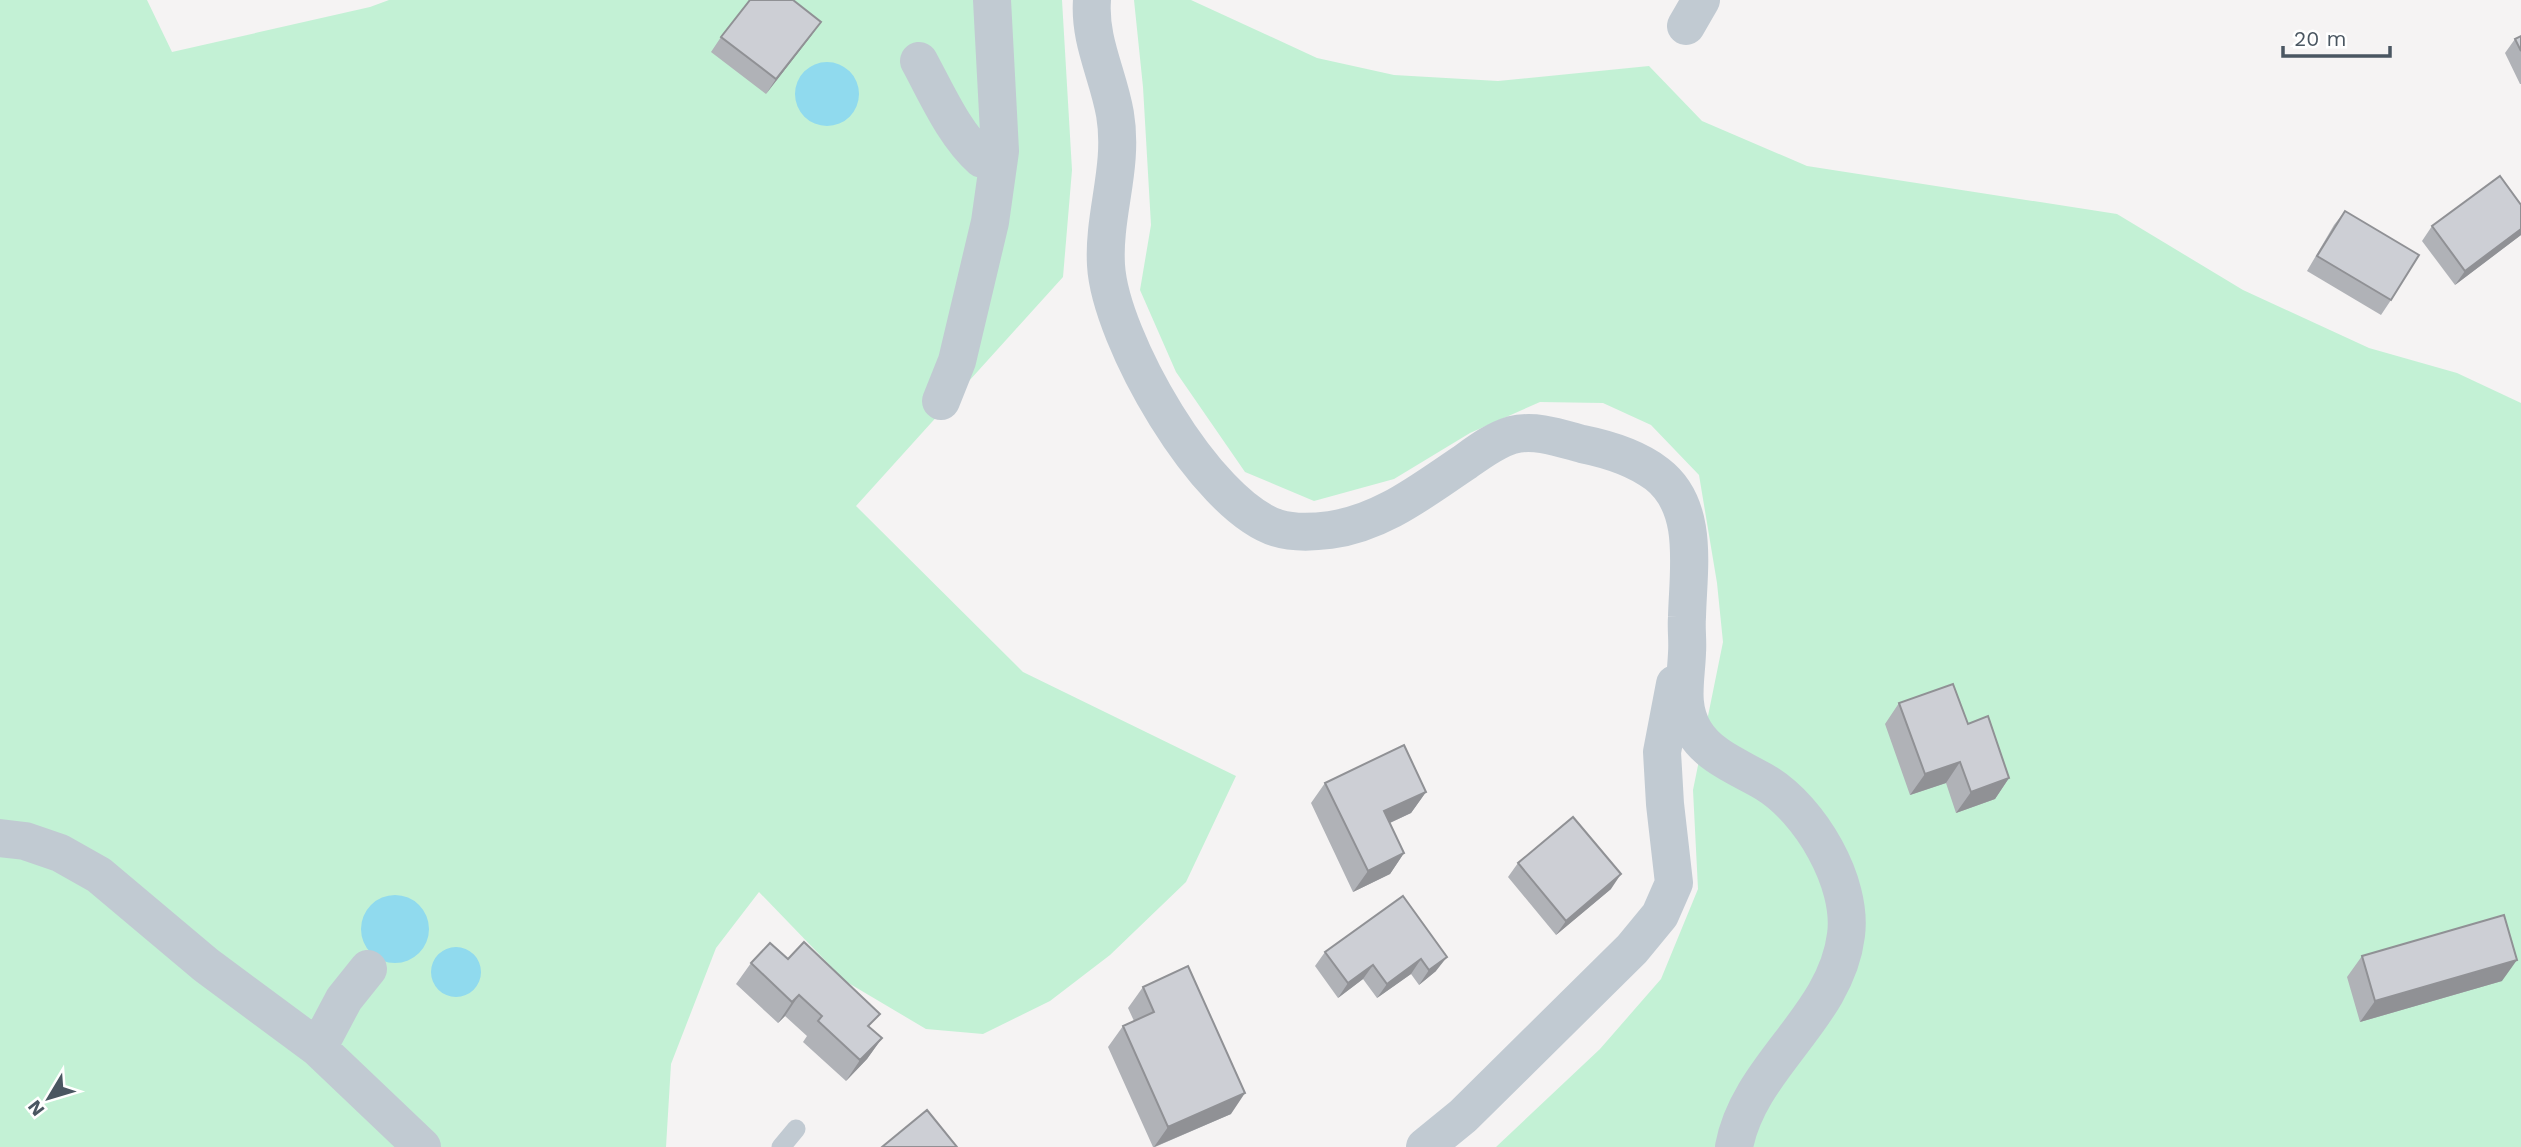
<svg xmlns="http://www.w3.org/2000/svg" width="2521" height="1147" font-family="'Work Sans',sans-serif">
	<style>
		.green { fill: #c3f1d5 }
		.water { fill: #90daee }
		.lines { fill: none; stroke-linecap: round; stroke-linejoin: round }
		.service { stroke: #c1cad2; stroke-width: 19 }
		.minor { stroke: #c1cad2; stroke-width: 38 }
		.wall { fill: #b0b2b7 }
		.shaded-wall { fill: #909195 }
		.building { fill: #cdcfd5; stroke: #909195; stroke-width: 2 }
	</style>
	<rect width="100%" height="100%" fill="#f5f3f3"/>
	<path class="green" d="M 0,0 L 147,0 L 172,52 L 370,7 L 389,0 L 1062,0 L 1072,170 L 1063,277 L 856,506 L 1023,672 L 1236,776 L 1186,882 L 1110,955 L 1050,1001 L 983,1034 L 926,1029 L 845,981 L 759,892 L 716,948 L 671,1064 L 666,1147 L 0,1147 Z
		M 1134,0 L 1191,0 L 1317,58 L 1394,75 L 1498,81 L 1649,66 L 1702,121 L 1807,166 L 2117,214 L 2243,290 L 2369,348 L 2457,373 L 2521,403 L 2521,1147 L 1496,1147 L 1600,1049 L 1661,979 L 1698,889 L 1693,790 L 1723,642 L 1717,583 L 1699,475 L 1651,425 L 1603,403 L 1540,402 L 1470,433 L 1394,479 L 1314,501 L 1245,472 L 1176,372 L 1140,290 L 1151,225 L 1143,87 Z"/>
	<path class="water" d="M795 94a32 32 0 1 1 64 0a32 32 0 1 1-64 0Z
		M361 929a34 34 0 1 1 68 0a34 34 0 1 1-68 0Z
		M431 972a25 25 0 1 1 50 0a25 25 0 1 1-50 0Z"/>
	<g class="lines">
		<path class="service" d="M 781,1147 L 796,1129"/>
		<path class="minor" d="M 1092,0 C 1089,41 1108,74 1115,114 C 1124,167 1103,214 1106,265 C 1110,338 1205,505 1277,528 C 1293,533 1314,532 1330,530 C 1382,523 1423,490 1465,462 C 1479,452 1495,440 1512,435 C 1535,429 1560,438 1582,444 C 1607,449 1636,458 1657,474 C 1700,507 1688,570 1687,617 C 1686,629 1688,641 1687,653 C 1686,681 1679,705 1694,731 C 1709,757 1741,768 1766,783 C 1810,810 1853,882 1846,935 C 1836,1018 1749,1066 1734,1147
			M 1686,26 L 1701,0
			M 919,61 C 937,94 954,134 982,159 L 1000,151
			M 941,401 L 957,361 L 990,222 L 1000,151 L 992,0
			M 0,838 L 25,841 L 60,853 L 99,875 L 206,965 L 318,1048 L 422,1147
			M 318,1048 L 344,999 L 368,969
			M 1425,1147 L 1463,1116 L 1632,949 L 1660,915 L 1674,883 L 1665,804 L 1662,752 L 1675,684"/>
	</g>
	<path class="wall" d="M 821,22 L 766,94 L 711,52 L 721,37 Z
		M 2521,36 L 2521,84 L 2520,84 L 2505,53 L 2515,39 Z
		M 2521,205 L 2521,235 L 2455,285 L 2422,241 L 2432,226 Z
		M 2345,211 L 2391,300 L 2381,315 L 2307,271 L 2334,225 Z
		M 1899,703 L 1968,724 L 2009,778 L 1995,799 L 1956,813 L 1946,783 L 1910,795 L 1885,724 Z
		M 1325,783 L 1426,792 L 1411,813 L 1390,823 L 1404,853 L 1390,874 L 1353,892 L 1311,803 Z
		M 1518,863 L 1611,889 L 1556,935 L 1508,877 Z
		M 1403,896 L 1436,971 L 1419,985 L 1411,974 L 1377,998 L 1363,979 L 1338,998 L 1315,966 L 1325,952 Z
		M 2362,956 L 2502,981 L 2360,1022 L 2347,977 Z
		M 788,959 L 882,1038 L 867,1059 L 846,1081 L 803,1042 L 807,1036 L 785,1016 L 778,1023 L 736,984 L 751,963 Z
		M 1143,987 L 1231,1114 L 1155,1147 L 1153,1147 L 1108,1047 L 1123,1026 L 1134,1021 L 1128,1008 Z"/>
	<path class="shaded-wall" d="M 821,22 L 811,36 L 766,94 L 776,79 Z
		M 2521,229 L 2521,235 L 2455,285 L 2465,271 Z
		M 1960,762 L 1946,783 L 1910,795 L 1925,774 Z
		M 2009,778 L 1995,799 L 1956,813 L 1971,792 Z
		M 1426,792 L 1411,813 L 1370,832 L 1384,811 Z
		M 1404,853 L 1390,874 L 1353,892 L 1368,871 Z
		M 1621,874 L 1611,889 L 1556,935 L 1566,921 Z
		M 1447,957 L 1436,971 L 1419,985 L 1429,970 Z
		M 1421,959 L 1411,974 L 1377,998 L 1387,984 Z
		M 2517,960 L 2502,981 L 2360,1022 L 2375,1001 Z
		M 1373,965 L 1363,979 L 1338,998 L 1348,983 Z
		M 799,995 L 785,1016 L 778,1023 L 792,1002 Z
		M 882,1038 L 867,1059 L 846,1081 L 860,1060 Z
		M 1245,1093 L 1231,1114 L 1154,1147 L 1168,1127 Z"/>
	<path class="building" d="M 750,0 L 793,0 L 821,22 L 776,79 L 721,37 Z
		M 2521,36 L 2521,51 L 2515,39 Z
		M 2500,176 L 2521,205 L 2521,229 L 2465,271 L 2432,226 Z
		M 2345,211 L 2419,255 L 2391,300 L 2317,256 Z
		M 1953,684 L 1968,724 L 1988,716 L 2009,778 L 1971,792 L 1960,762 L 1925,774 L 1899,703 Z
		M 1404,745 L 1426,792 L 1384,811 L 1404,853 L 1368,871 L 1325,783 Z
		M 1573,817 L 1621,874 L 1566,921 L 1518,863 Z
		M 1403,896 L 1447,957 L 1429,970 L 1421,959 L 1387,984 L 1373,965 L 1348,983 L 1325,952 Z
		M 2504,915 L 2517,960 L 2375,1001 L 2362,956 Z
		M 804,942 L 880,1014 L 868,1026 L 882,1038 L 860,1060 L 818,1021 L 822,1016 L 799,995 L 792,1002 L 751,963 L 770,943 L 788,959 Z
		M 1188,966 L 1245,1093 L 1168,1127 L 1123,1026 L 1154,1012 L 1143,987 Z
		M 927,1110 L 957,1147 L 882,1147 Z"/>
	<g transform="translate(49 1098) rotate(232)" stroke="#ffffff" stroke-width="5" paint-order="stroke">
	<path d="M0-5L12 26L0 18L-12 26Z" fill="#4a5661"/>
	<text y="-10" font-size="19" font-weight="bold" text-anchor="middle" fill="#4a5661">N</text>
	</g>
	<path d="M2283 46v10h107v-10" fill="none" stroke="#4a5661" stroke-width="3.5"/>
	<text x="2294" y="46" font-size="21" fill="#4a5661" stroke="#ffffff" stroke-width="5" paint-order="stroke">20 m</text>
</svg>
